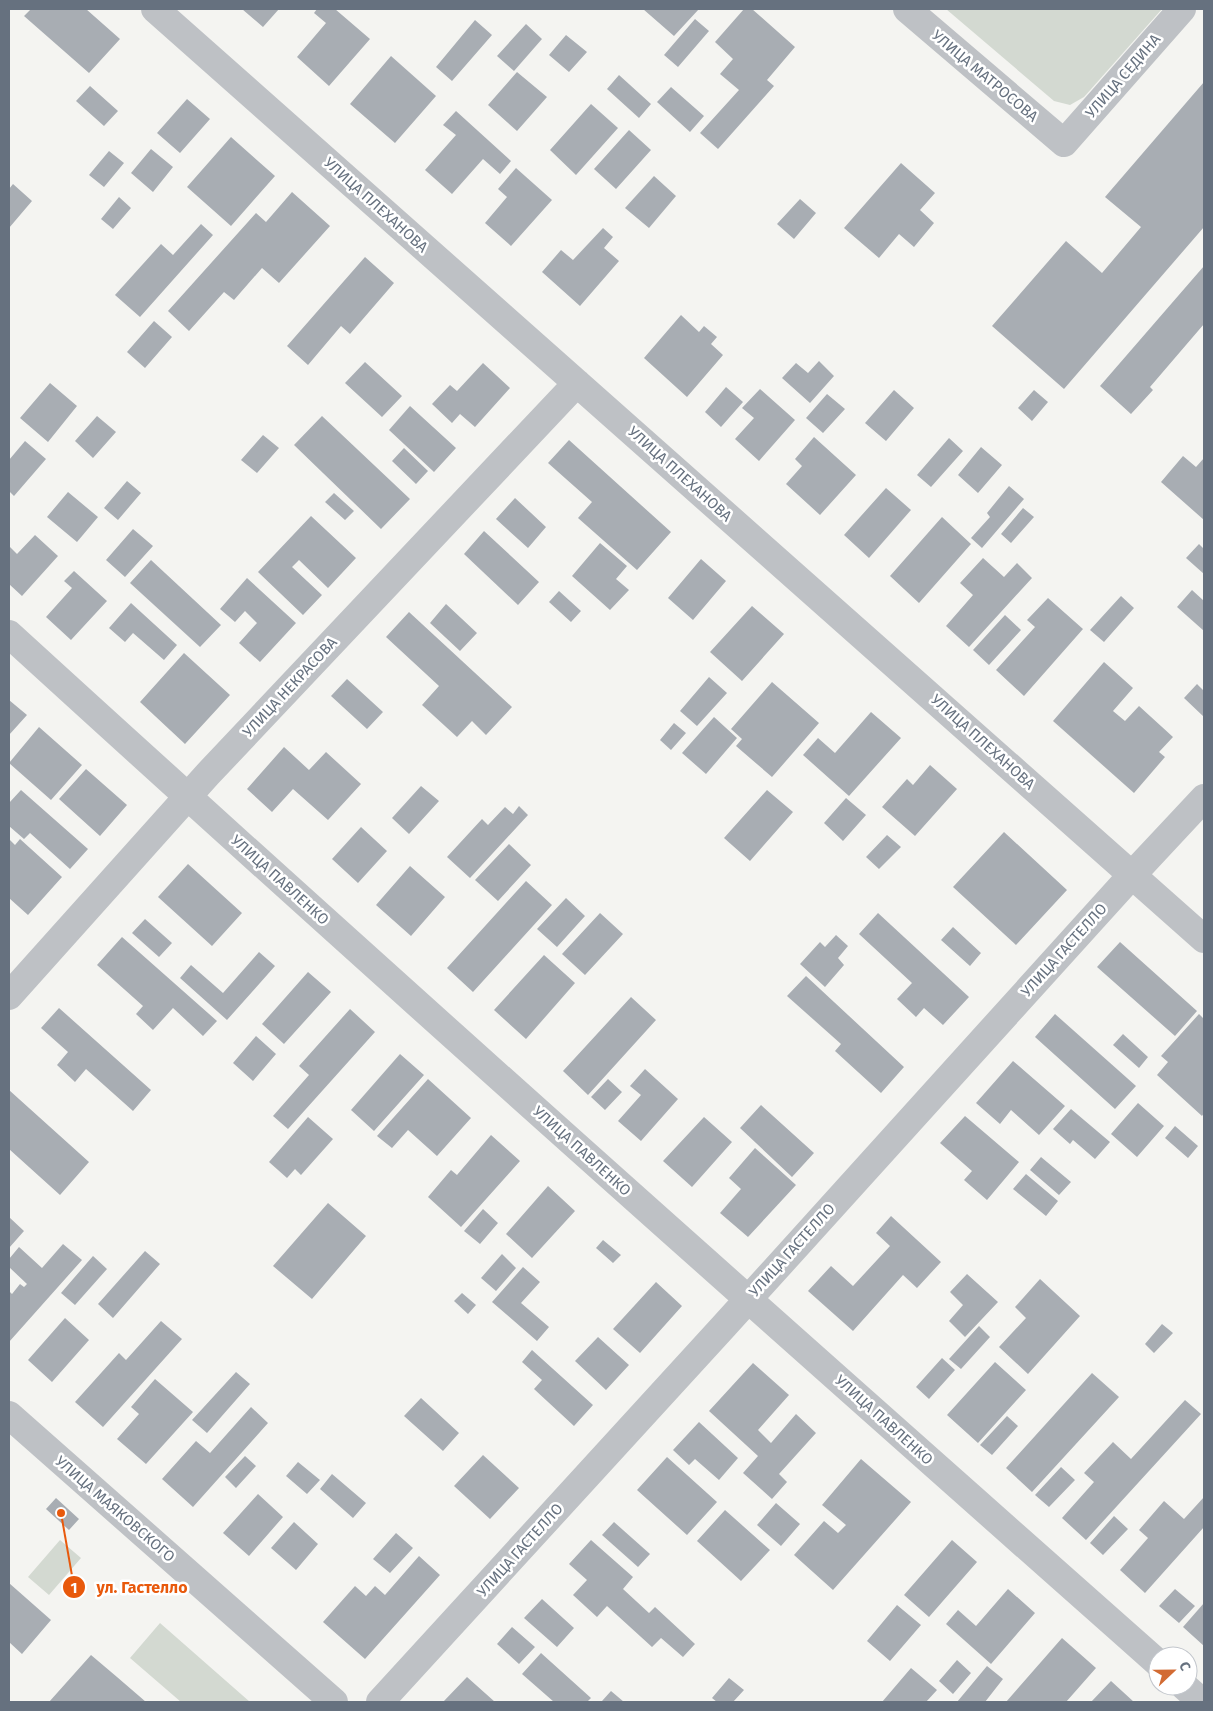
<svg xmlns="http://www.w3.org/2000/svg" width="1213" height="1711" font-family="'Fira Sans',sans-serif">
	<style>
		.green { fill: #d3d9d1 }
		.building { fill: #a8adb3 }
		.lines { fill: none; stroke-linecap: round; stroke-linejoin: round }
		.minor { stroke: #bec1c5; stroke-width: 28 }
		.labels { text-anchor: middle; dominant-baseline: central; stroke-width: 5; stroke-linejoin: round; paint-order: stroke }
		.street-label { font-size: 15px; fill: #66717f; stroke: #fff }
		.leader { fill: none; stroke: #e8590c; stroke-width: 2 }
		.callout-dot { fill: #e8590c; stroke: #fff; stroke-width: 2 }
		.mark-label { font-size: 15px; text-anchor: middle; font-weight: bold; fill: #fff }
		.callout-label { font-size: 16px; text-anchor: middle; font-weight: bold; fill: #e8590c; stroke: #fff; stroke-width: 5; stroke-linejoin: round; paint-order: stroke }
	</style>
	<rect width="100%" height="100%" fill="#f4f4f1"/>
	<path class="green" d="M 946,9 L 1162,9 L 1084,97 L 1070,105 L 1054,101 Z
		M 60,1540 L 81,1558 L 49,1595 L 28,1577 Z
		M 160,1623 L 250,1702 L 181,1702 L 130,1658 Z"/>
	<path class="building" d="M 31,9 L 86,9 L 120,39 L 89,73 L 24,16 Z
		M 242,9 L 279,9 L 263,27 Z
		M 317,9 L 335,9 L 370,39 L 329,86 L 297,57 L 326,23 L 314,13 Z
		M 643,9 L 699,9 L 674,36 Z
		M 744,9 L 752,9 L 795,47 L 767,80 L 774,86 L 718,149 L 700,133 L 739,90 L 720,74 L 733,59 L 715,42 Z
		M 695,19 L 709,31 L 678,67 L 664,55 Z
		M 475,20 L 492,35 L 452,81 L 436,67 Z
		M 526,24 L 542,39 L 514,71 L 497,56 Z
		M 566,35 L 587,52 L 569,72 L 549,55 Z
		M 391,56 L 436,96 L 395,143 L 350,104 Z
		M 517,72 L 547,97 L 517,131 L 488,105 Z
		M 619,75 L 651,104 L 639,118 L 607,89 Z
		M 1204,82 L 1204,227 L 1064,389 L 992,326 L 1066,241 L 1102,273 L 1141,227 L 1105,197 Z
		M 90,86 L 118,111 L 104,126 L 76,101 Z
		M 671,87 L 704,116 L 690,132 L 657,102 Z
		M 187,99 L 210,119 L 180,153 L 157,133 Z
		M 591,104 L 618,128 L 576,175 L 550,150 Z
		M 456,111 L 511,161 L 500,174 L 483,159 L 452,194 L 425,170 L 456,135 L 443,125 Z
		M 629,130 L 651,150 L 616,189 L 594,169 Z
		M 231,137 L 275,176 L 231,226 L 187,187 Z
		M 151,149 L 173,167 L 153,192 L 131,173 Z
		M 109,151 L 124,163 L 104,187 L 89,175 Z
		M 901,163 L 935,193 L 920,210 L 934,223 L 914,247 L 899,234 L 879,258 L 844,228 Z
		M 516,168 L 552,200 L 511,246 L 485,223 L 507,197 L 498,189 Z
		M 654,176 L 676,196 L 649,228 L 625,208 Z
		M 13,184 L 32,201 L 9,228 L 9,189 Z
		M 292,192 L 330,226 L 279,283 L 262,268 L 234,300 L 224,292 L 189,331 L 168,311 L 256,213 L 266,222 Z
		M 119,197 L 131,208 L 113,229 L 101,219 Z
		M 800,199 L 816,213 L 794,239 L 777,224 Z
		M 201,224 L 213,235 L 140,317 L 115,295 L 161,244 L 173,255 Z
		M 603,228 L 613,237 L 604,248 L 619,261 L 580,306 L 542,272 L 561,250 L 573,260 Z
		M 365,257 L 394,283 L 350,334 L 341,326 L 308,365 L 287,346 Z
		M 1204,266 L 1204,324 L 1150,387 L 1153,390 L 1131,414 L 1100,386 Z
		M 681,315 L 699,332 L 704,326 L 717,337 L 711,344 L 723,355 L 687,397 L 644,358 Z
		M 154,321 L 172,337 L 145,368 L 127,352 Z
		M 819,361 L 834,376 L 810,403 L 782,378 L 796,363 L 808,373 Z
		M 365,362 L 402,396 L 382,417 L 345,383 Z
		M 483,363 L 510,388 L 475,427 L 460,414 L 452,423 L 432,404 L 450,385 L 457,391 Z
		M 50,383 L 77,406 L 48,442 L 20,418 Z
		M 726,387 L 743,402 L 721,427 L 705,412 Z
		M 760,389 L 795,420 L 759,461 L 735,439 L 754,418 L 742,408 Z
		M 894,390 L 914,408 L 886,441 L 865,423 Z
		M 1034,390 L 1048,402 L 1032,421 L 1018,408 Z
		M 827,394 L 845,409 L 823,433 L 806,418 Z
		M 410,406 L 456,448 L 434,472 L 389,430 Z
		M 97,416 L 116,432 L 93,458 L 75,441 Z
		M 322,416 L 410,499 L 381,529 L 294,445 Z
		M 263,435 L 279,448 L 257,473 L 241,460 Z
		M 814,437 L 856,475 L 820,515 L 786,484 L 802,466 L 795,459 Z
		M 949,438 L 963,451 L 931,487 L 917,475 Z
		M 569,440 L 671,532 L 637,570 L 578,518 L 592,502 L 548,463 Z
		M 25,441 L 46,459 L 14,496 L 9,491 L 9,460 Z
		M 981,447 L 1002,465 L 978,493 L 958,475 Z
		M 404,448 L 428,471 L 416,484 L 392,461 Z
		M 1183,456 L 1196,467 L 1204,458 L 1204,520 L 1161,482 Z
		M 127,481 L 141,493 L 118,520 L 104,508 Z
		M 1009,486 L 1024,499 L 982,548 L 971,538 L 990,517 L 987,513 Z
		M 886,488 L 911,510 L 869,558 L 844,535 Z
		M 68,492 L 98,517 L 77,542 L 47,517 Z
		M 334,493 L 354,511 L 345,520 L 325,502 Z
		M 515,498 L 546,527 L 528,548 L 496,519 Z
		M 1023,508 L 1034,517 L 1011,543 L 1001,534 Z
		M 311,516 L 356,558 L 328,588 L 299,560 L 292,567 L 322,595 L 303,615 L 258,572 Z
		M 942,517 L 971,544 L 919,603 L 890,576 Z
		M 133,529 L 153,546 L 125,577 L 106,560 Z
		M 484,531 L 539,582 L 518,605 L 464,554 Z
		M 35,535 L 58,556 L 22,596 L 9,584 L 9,546 L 17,554 Z
		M 600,543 L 627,566 L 616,579 L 629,590 L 610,610 L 572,576 Z
		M 1199,544 L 1204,549 L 1204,574 L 1186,558 Z
		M 983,558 L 1004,577 L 1017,563 L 1032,578 L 969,647 L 946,626 L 973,595 L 960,583 Z
		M 701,559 L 726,581 L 693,620 L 668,598 Z
		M 151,560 L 221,625 L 200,647 L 130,583 Z
		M 74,571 L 107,601 L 71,640 L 46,617 L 72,588 L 64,581 Z
		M 247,578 L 296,623 L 260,662 L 239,643 L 257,623 L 245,611 L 235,622 L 220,609 Z
		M 1192,590 L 1204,601 L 1204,631 L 1177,607 Z
		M 559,591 L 581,611 L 571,622 L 549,602 Z
		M 1121,596 L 1134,608 L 1104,642 L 1090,630 Z
		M 1048,598 L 1083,629 L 1024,696 L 996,670 L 1035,627 L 1027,620 Z
		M 131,603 L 177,645 L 164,660 L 133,633 L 125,642 L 109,628 Z
		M 446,604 L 477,633 L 460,651 L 430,623 Z
		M 752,606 L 784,634 L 742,681 L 710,652 Z
		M 409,612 L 512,707 L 486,735 L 472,721 L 457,737 L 422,705 L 439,686 L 386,637 Z
		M 1005,615 L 1021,630 L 989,665 L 973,650 Z
		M 184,653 L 230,695 L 185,744 L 140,702 Z
		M 1104,662 L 1133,688 L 1113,711 L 1125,721 L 1139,706 L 1173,737 L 1159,752 L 1165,757 L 1134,793 L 1053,721 Z
		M 709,677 L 727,693 L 697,726 L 680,711 Z
		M 347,679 L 383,712 L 367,729 L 331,696 Z
		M 772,682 L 819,723 L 772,777 L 736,746 L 742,739 L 731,729 Z
		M 1197,684 L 1204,691 L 1204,717 L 1184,698 Z
		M 9,700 L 27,715 L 9,735 Z
		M 871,712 L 901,738 L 849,796 L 803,755 L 818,738 L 835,753 Z
		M 714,717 L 737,738 L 706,774 L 682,753 Z
		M 674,723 L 686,733 L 671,750 L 660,740 Z
		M 39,727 L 82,765 L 51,800 L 9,763 Z
		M 284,747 L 309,770 L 326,752 L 361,784 L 328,820 L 293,789 L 272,812 L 247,789 Z
		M 930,765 L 957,789 L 915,836 L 882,807 L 907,779 L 913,785 Z
		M 86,769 L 127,805 L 100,836 L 59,799 Z
		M 421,786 L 439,801 L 409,834 L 392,818 Z
		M 21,790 L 88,849 L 70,869 L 30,833 L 24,839 L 9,826 L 9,803 Z
		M 767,790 L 793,812 L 750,861 L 724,838 Z
		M 846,798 L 866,815 L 843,841 L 824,823 Z
		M 519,806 L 528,815 L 470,878 L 447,857 L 482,819 L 488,825 L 505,807 L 513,814 Z
		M 361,827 L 387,851 L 358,883 L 332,859 Z
		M 1004,832 L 1067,890 L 1016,945 L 953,887 Z
		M 887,835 L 901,847 L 879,869 L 866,857 Z
		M 9,839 L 15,845 L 20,839 L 62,877 L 28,915 L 9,898 Z
		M 509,844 L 531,865 L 498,901 L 475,880 Z
		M 188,864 L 242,913 L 212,946 L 158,897 Z
		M 410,866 L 445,897 L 411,936 L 376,905 Z
		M 526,881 L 552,905 L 473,992 L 447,968 Z
		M 566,898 L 585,916 L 557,947 L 537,929 Z
		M 600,913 L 623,934 L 585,975 L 562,954 Z
		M 878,913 L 969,997 L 943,1025 L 924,1008 L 916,1017 L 897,999 L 912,983 L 859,934 Z
		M 145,919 L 172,943 L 159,957 L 132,933 Z
		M 953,927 L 981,953 L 970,966 L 941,940 Z
		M 836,935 L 848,946 L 838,958 L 844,965 L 825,987 L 800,964 L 820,942 L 825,947 Z
		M 122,937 L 217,1021 L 203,1036 L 173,1008 L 153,1030 L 136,1014 L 143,1006 L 97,965 Z
		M 1120,942 L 1197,1011 L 1175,1036 L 1097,967 Z
		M 259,952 L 275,966 L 227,1020 L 180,978 L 191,965 L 223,993 Z
		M 544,955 L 575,983 L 526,1039 L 494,1010 Z
		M 308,972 L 331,992 L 284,1044 L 262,1024 Z
		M 806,976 L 904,1067 L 881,1093 L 835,1051 L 841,1044 L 787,996 Z
		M 631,997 L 656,1020 L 588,1095 L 563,1071 Z
		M 59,1008 L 151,1090 L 133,1111 L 86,1069 L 75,1082 L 57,1065 L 68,1052 L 41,1028 Z
		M 350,1009 L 375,1032 L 288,1129 L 273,1116 L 309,1075 L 299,1066 Z
		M 1055,1014 L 1136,1086 L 1115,1109 L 1035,1037 Z
		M 1199,1014 L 1204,1019 L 1204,1113 L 1202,1116 L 1157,1075 L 1168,1062 L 1161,1056 Z
		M 1123,1034 L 1148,1057 L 1139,1068 L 1113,1045 Z
		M 256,1036 L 276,1054 L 253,1081 L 233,1063 Z
		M 400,1054 L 424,1075 L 374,1131 L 351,1110 Z
		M 1013,1061 L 1065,1106 L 1039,1135 L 1011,1110 L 1000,1124 L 976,1103 Z
		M 645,1069 L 678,1099 L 641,1141 L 618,1121 L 641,1095 L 630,1086 Z
		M 428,1079 L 471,1118 L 437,1156 L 408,1130 L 392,1148 L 377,1136 Z
		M 608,1079 L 622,1092 L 605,1110 L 591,1097 Z
		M 9,1090 L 89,1162 L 60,1195 L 9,1149 Z
		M 1138,1103 L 1164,1126 L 1137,1157 L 1111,1134 Z
		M 761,1105 L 814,1153 L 792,1177 L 740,1128 Z
		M 1071,1109 L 1110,1142 L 1095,1159 L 1073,1140 L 1070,1144 L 1053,1129 Z
		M 965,1116 L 1019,1162 L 987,1200 L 964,1180 L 972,1171 L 940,1143 Z
		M 308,1117 L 333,1139 L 301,1175 L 295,1169 L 287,1178 L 269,1162 Z
		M 704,1117 L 732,1142 L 692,1187 L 663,1161 Z
		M 1175,1126 L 1198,1146 L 1188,1158 L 1165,1138 Z
		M 491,1135 L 520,1161 L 461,1227 L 428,1197 L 451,1170 L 457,1175 Z
		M 755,1148 L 796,1185 L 748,1237 L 720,1213 L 741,1189 L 729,1178 Z
		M 1041,1157 L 1071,1182 L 1059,1195 L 1030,1170 Z
		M 1026,1174 L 1058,1201 L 1046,1216 L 1013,1189 Z
		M 548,1186 L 575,1211 L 532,1258 L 506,1234 Z
		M 328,1203 L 366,1236 L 312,1299 L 273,1266 Z
		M 483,1209 L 498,1223 L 480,1244 L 464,1231 Z
		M 891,1216 L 941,1262 L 917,1288 L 903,1275 L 853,1331 L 808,1291 L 831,1266 L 853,1286 L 890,1246 L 876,1233 Z
		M 9,1217 L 24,1231 L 9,1248 Z
		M 603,1240 L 621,1255 L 613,1263 L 596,1248 Z
		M 63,1244 L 82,1260 L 9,1342 L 9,1291 L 12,1294 L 20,1284 L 24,1287 L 27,1284 L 9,1267 L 9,1259 L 19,1247 L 42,1268 Z
		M 145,1251 L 160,1264 L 113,1318 L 98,1304 Z
		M 502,1254 L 516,1268 L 496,1291 L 481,1278 Z
		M 93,1256 L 107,1269 L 75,1305 L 61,1293 Z
		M 523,1267 L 540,1282 L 521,1303 L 549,1327 L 537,1341 L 492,1302 Z
		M 967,1274 L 998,1302 L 965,1337 L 949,1321 L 963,1305 L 950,1292 Z
		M 1040,1279 L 1080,1316 L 1028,1374 L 999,1347 L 1026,1318 L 1015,1307 Z
		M 656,1282 L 682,1306 L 640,1353 L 613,1329 Z
		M 462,1293 L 476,1305 L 468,1314 L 454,1301 Z
		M 65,1318 L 89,1340 L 52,1382 L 28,1360 Z
		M 161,1321 L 182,1339 L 103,1427 L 75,1402 L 119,1353 L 126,1360 Z
		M 1162,1324 L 1173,1333 L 1154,1353 L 1145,1344 Z
		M 979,1326 L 990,1337 L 961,1369 L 949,1359 Z
		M 598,1337 L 629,1365 L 606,1390 L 575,1361 Z
		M 532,1350 L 593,1405 L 574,1426 L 534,1389 L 542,1380 L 522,1362 Z
		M 942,1358 L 955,1370 L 929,1399 L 916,1387 Z
		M 995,1362 L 1026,1390 L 978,1443 L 947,1415 Z
		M 753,1363 L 789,1395 L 758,1430 L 771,1443 L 796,1414 L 816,1433 L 779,1474 L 787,1482 L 772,1499 L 743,1473 L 758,1456 L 709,1411 Z
		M 236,1372 L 250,1384 L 207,1433 L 192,1420 Z
		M 1092,1373 L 1119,1397 L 1032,1492 L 1006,1468 Z
		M 155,1379 L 193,1412 L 146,1464 L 117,1439 L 139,1414 L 131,1407 Z
		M 421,1398 L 459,1433 L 443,1451 L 404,1416 Z
		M 1185,1400 L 1201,1414 L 1086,1540 L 1062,1518 L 1094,1482 L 1084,1473 L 1113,1442 L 1131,1459 Z
		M 251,1407 L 268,1423 L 193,1507 L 162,1479 L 196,1441 L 210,1453 Z
		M 1007,1416 L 1018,1426 L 992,1455 L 980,1445 Z
		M 699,1422 L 738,1458 L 719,1480 L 695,1459 L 689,1465 L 673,1450 Z
		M 483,1455 L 519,1488 L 490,1519 L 454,1486 Z
		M 245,1456 L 256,1466 L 236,1488 L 225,1477 Z
		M 667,1457 L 717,1502 L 687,1535 L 637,1490 Z
		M 861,1459 L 911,1502 L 833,1590 L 794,1555 L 824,1521 L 838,1533 L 846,1525 L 822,1505 Z
		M 298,1462 L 320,1480 L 307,1494 L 286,1476 Z
		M 1061,1467 L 1075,1480 L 1049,1507 L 1035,1495 Z
		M 332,1474 L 366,1503 L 353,1518 L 320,1489 Z
		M 258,1494 L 283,1517 L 249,1556 L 223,1533 Z
		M 1204,1497 L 1204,1527 L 1145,1593 L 1120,1570 L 1148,1538 L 1139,1530 L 1164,1501 L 1184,1519 Z
		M 56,1498 L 79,1519 L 69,1530 L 46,1509 Z
		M 776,1503 L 800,1524 L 781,1546 L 757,1525 Z
		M 725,1510 L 770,1550 L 741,1581 L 697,1541 Z
		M 1114,1516 L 1128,1529 L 1103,1555 L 1090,1543 Z
		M 294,1522 L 318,1544 L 296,1570 L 271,1548 Z
		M 614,1522 L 650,1554 L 638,1567 L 602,1535 Z
		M 396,1533 L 413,1548 L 390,1573 L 373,1559 Z
		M 591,1540 L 633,1577 L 623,1589 L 649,1613 L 655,1607 L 695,1644 L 683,1657 L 661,1638 L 652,1647 L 607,1606 L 597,1617 L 573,1595 L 587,1580 L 569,1564 Z
		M 952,1540 L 977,1562 L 929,1617 L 904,1595 Z
		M 419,1556 L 440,1575 L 365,1659 L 323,1622 L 355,1586 L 366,1596 L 375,1586 L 385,1595 Z
		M 9,1583 L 51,1620 L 22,1654 L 9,1642 Z
		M 1008,1589 L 1035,1613 L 991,1664 L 946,1624 L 958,1610 L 976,1626 Z
		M 1175,1589 L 1195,1606 L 1179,1623 L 1159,1606 Z
		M 542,1599 L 574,1628 L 557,1647 L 524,1618 Z
		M 1204,1603 L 1204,1646 L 1183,1627 Z
		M 897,1605 L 921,1625 L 890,1661 L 867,1641 Z
		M 512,1627 L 535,1647 L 519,1664 L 497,1644 Z
		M 1062,1638 L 1096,1668 L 1066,1702 L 1006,1702 Z
		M 541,1653 L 591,1698 L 587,1702 L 554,1702 L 522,1674 Z
		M 91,1655 L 117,1677 L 146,1702 L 49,1702 Z
		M 957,1660 L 971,1673 L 953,1694 L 939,1681 Z
		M 987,1666 L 1003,1679 L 985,1702 L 957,1702 Z
		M 911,1668 L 937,1690 L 926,1702 L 882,1702 Z
		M 467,1677 L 495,1702 L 443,1702 Z
		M 729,1678 L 744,1690 L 733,1702 L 717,1702 L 712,1698 Z
		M 1111,1681 L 1134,1702 L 1091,1702 Z
		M 611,1691 L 624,1702 L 604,1702 L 602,1701 Z"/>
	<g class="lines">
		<path class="minor" d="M 155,9 L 1204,939
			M 907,9 L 1064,143 L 1182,9
			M 9,634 C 389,981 773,1322 1158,1663
			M 9,996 L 207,775 L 577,383
			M 9,1415 L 334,1702
			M 1184,1686 L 1202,1702
			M 380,1702 L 724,1326 L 1132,875 L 1204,798"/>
	</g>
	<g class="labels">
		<g class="street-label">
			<text transform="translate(985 76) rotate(40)">УЛИЦА МАТРОСОВА</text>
			<text transform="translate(1123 76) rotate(-49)">УЛИЦА СЕДИНА</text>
			<text transform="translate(376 205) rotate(42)">УЛИЦА ПЛЕХАНОВА</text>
			<text transform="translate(680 474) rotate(42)">УЛИЦА ПЛЕХАНОВА</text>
			<text transform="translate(290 687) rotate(-47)">УЛИЦА НЕКРАСОВА</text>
			<text transform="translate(983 742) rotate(42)">УЛИЦА ПЛЕХАНОВА</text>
			<text transform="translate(280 880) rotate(42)">УЛИЦА ПАВЛЕНКО</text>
			<text transform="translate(1064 950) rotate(-48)">УЛИЦА ГАСТЕЛЛО</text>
			<text transform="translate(582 1151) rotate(42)">УЛИЦА ПАВЛЕНКО</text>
			<text transform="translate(792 1250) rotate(-48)">УЛИЦА ГАСТЕЛЛО</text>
			<text transform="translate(884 1420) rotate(42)">УЛИЦА ПАВЛЕНКО</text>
			<text transform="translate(115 1509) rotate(41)">УЛИЦА МАЯКОВСКОГО</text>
			<text transform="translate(520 1550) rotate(-48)">УЛИЦА ГАСТЕЛЛО</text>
		</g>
	</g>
	<path class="leader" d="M61 1513L74 1587"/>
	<g class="callout-dot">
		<circle cx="61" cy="1513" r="5"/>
		<circle cx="74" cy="1587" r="12"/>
	</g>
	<g class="mark-label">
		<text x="74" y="1593">1</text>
	</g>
	<g class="callout-label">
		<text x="142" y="1593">ул. Гастелло</text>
	</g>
	<rect width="1213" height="1711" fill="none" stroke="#66717f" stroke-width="20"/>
	<g transform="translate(1173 1671) rotate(68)"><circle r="24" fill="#ffffff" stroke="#c2c6cc"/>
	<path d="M0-4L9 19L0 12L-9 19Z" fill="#d26b33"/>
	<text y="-8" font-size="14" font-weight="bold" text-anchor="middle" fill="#66717f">С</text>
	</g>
</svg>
